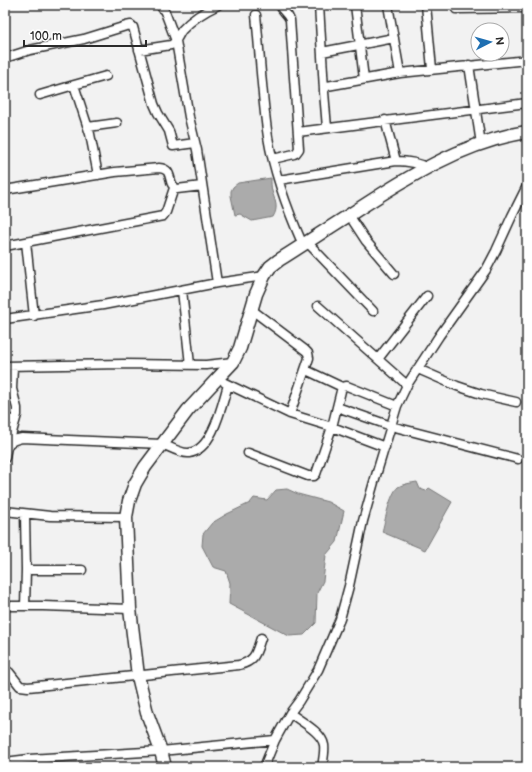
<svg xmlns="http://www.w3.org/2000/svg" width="532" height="772" font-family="'Balsamiq Sans',sans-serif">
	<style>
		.water { fill: #ababab; stroke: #787878 }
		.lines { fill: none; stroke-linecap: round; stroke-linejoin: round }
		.street-casing { stroke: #2b2b2b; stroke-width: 11 }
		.secondary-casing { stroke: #2b2b2b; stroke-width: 15 }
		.street { stroke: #fff; stroke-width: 8 }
		.secondary { stroke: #fff; stroke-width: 12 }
	</style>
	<rect width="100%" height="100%" fill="#f2f2f2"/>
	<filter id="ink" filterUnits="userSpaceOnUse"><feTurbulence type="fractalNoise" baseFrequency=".025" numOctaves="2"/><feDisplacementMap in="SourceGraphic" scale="8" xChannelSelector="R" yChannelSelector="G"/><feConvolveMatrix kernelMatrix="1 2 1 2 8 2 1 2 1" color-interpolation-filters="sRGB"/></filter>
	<g filter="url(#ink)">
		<path class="water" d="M 271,178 C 271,183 271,187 272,191 C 275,201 279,207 273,217 L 252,221 L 240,214 L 235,215 L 231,196 L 231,191 L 233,187 L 238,183 Z
			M 417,482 L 420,489 L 426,491 L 429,488 L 452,502 L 425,550 L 382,532 C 385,521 390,494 398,487 C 403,484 411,483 417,482 Z
			M 287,489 L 298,494 L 328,502 L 344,511 L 337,542 L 326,555 L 323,581 L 317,593 L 316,623 L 304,635 L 289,636 L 229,604 L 230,583 L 226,571 L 213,567 L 202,546 L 203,534 L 212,523 L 227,514 L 250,503 L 254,498 L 267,500 L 276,490 Z"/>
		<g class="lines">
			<defs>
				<path id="street" d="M 160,5 L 165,12 L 176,41 L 189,117 L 197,150 L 217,283
					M 319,5 L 324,90
					M 355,5 L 364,79
					M 388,5 L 400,73
					M 426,5 L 432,69
					M 456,9 L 527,8
					M 256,15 C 260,55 262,97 268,137 C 274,174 288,211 303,245
					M 139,50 L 171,45 C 177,42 178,35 182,30 C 192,19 205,11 218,5
					M 322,52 L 394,38
					M 5,58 L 30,50 L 84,39 L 126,26 L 131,25 L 133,27 L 154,104 L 158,113 L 169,131 L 173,146 L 195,143
					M 469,65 L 481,144
					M 74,85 L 106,76
					M 40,95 L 74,85 L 90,134 L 98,175
					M 385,120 L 396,161
					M 88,127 L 117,123
					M 327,128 L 324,92 L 324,90 L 327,86 L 400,73 L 527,60
					M 298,132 L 527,103
					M 273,159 L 294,154 L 296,153 L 299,149 L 290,20 C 288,13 282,12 280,5
					M 279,180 L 396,161 C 407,161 417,162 428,168
					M 5,190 L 115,172 L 159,168 C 175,169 166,184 177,189 L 202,186
					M 349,215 L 366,241 L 394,274
					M 26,242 L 34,316
					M 307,242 L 373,311
					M 5,246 L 163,216 L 166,212 L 174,188
					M 182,290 L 190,365
					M 318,306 L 407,385
					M 252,310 L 305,350 L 308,353 L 309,358 L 290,414
					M 5,319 L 103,305 L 217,283 L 264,276
					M 378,359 L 427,296
					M 5,366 L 123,364 L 206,365 L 233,362
					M 418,369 L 457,386 L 481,394 L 516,402
					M 306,370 L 342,387
					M 225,383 L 290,414 L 332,427 L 385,447
					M 337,407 L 391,426 L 518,459
					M 5,417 L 15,422
					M 9,443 L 17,415 L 17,408 L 12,389 L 13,366
					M 248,453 L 308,476 L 314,476 L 316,474 L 332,427 L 342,387 L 347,386 L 397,406
					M 5,458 C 7,445 7,441 22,438 L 162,444 C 170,447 181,454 189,453 C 213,450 222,404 228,385
					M 5,511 L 50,516 L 126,517
					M 26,570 L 82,570
					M 5,606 L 43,606 L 130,609
					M 25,606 L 26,570 L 25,514
					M 5,671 L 9,672 L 20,686 L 28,687 L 239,665 C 256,661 256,652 261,638
					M 290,713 C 300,721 322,732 324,745 C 325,752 323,760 322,767
					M 5,762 L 29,759 L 161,751 L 275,740
					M 264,767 L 275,740 L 290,713 L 299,701 L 318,670 L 340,619 L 349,586 L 363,521 L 374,482 L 397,406 L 407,385 L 439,336 L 486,270 L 496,251 L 512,216 L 527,186"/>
				<path id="secondary" d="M 165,767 L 161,751 L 147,713 L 138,676 L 130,609 L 126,517 L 129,501 L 135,484 L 145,467 L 188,410 L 217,379 L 233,362 L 240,348 L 256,294 L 264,276 L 270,267 L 279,260 C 303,245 327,229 351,214 C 404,179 463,142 527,132"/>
			</defs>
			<use href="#street" class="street-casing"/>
			<use href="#secondary" class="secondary-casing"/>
			<use href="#street" class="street"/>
			<use href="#secondary" class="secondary"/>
		</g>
	</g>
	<rect width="532" height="772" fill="none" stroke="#fff" stroke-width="20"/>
	<rect x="10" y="10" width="512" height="752" fill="none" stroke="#2b2b2b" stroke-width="1.5" filter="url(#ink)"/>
	<g transform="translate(490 42) rotate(84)"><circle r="19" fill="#ffffff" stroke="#aaaaaa"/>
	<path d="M0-3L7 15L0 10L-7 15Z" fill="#1f6fb2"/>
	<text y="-6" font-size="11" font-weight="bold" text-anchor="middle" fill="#2b2b2b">N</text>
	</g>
	<path d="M24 40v6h122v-6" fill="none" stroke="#2b2b2b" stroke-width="2"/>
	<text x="30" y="40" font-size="12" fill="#2b2b2b" stroke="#ffffff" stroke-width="3" paint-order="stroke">100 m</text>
</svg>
